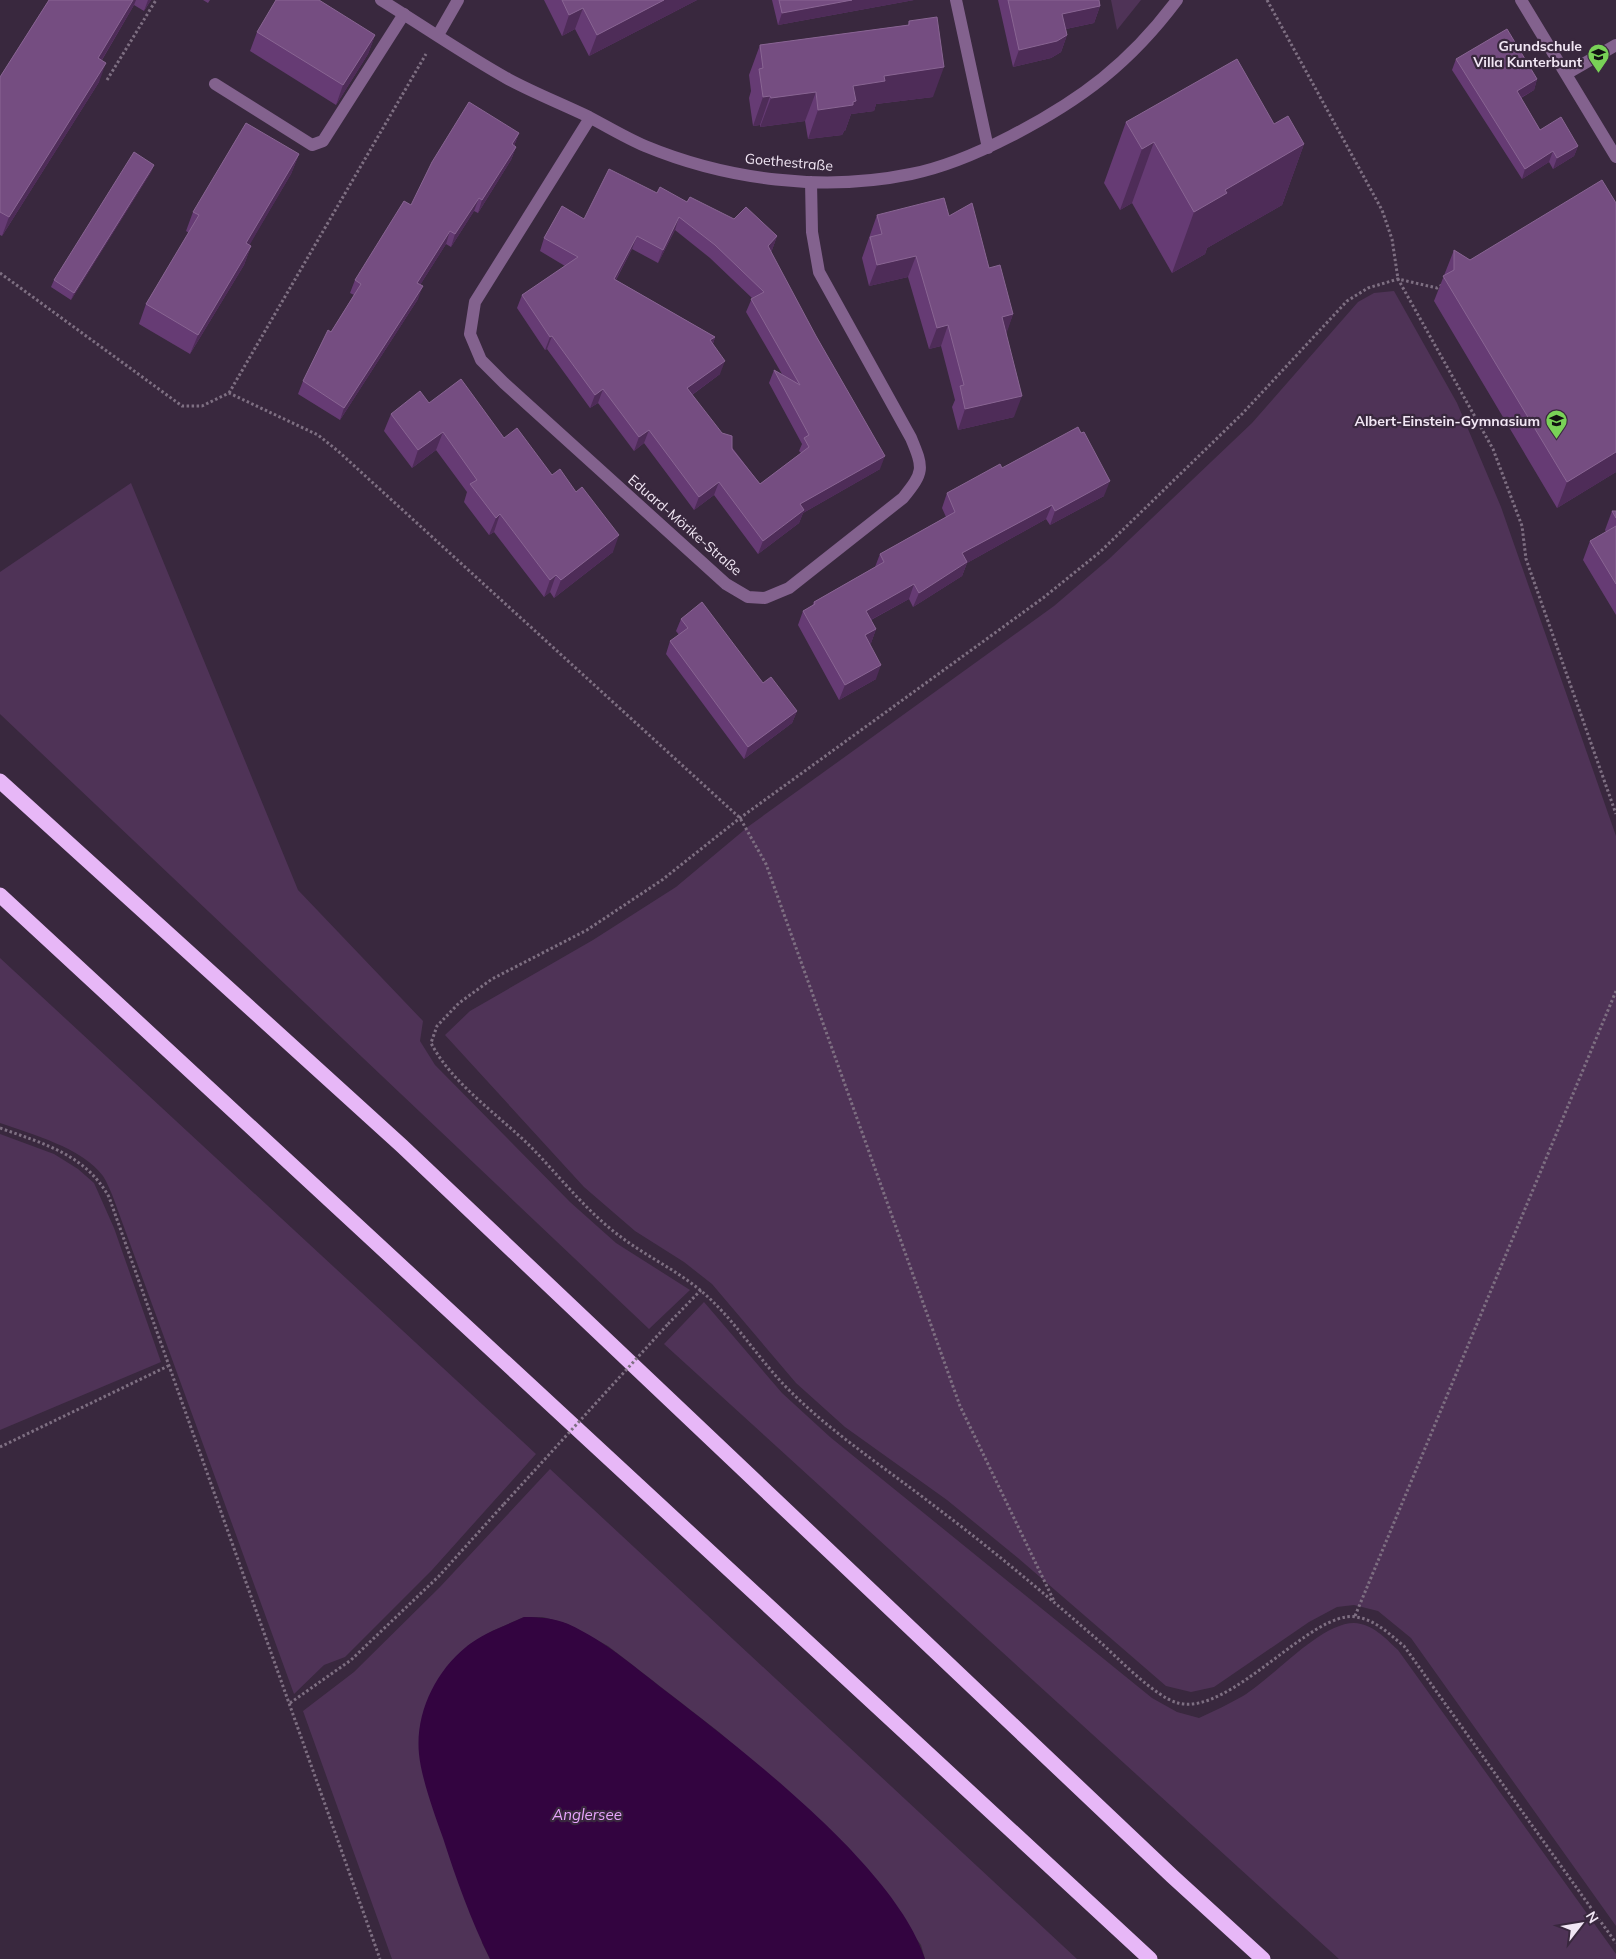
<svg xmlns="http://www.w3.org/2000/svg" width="1616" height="1959" font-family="Mulish,sans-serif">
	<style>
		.green { fill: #4f3357 }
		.water { fill: #330440 }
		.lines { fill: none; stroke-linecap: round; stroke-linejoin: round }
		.path { stroke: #7e6f82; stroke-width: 3; stroke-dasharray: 2.5 2.5; stroke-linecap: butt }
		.lane { stroke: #83628e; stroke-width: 12 }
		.street { stroke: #83628e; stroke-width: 12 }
		.highway { stroke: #e7b7f7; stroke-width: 15 }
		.path-bridge { stroke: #7e6f82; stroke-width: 3; stroke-dasharray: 2.5 2.5; stroke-linecap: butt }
		.wall { fill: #663b74; fill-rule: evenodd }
		.shaded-wall { fill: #4e2c58 }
		.building { fill: #754d81; stroke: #896593; fill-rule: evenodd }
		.labels { text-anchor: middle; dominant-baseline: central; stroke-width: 4.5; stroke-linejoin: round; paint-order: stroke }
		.poi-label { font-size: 14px; font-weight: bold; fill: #f1e6f4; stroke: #39283e; text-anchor: end }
		.street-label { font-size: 14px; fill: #f1e6f4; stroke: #39283e }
		.water-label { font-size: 15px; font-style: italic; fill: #e8a5fd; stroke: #39283e }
	</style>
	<rect width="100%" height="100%" fill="#39283e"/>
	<path class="green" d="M 1111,0 L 1141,0 L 1117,30 Z
		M 1394,291 L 1457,403 L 1501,507 L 1616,836 L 1616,1926 L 1411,1638 L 1378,1611 L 1354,1605 L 1337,1607 L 1309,1622 L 1214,1687 L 1191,1692 L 1166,1686 L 1018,1558 L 947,1500 L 845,1427 L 796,1383 L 712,1284 L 684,1262 L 635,1231 L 584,1187 L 445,1035 L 470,1011 L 593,940 L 676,887 L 749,826 L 1054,606 L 1109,559 L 1252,423 L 1358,302 L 1374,293 Z
		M 131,483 L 298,890 L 423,1021 L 420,1041 L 435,1065 L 570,1202 L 616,1243 L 690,1290 L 649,1329 L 0,714 L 0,572 Z
		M 0,958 L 536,1454 L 432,1570 L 345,1657 L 324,1665 L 294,1694 L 113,1197 C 110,1190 107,1182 103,1176 C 83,1148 31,1134 0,1123 Z
		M 0,1134 L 54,1154 L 78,1169 L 94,1183 L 114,1228 L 161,1362 L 0,1430 Z
		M 704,1302 L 782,1393 L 830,1437 L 1152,1698 L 1177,1712 L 1199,1718 C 1214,1711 1229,1704 1243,1696 C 1273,1678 1320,1623 1354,1623 C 1373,1624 1385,1638 1398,1650 L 1616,1954 L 1616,1959 L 1339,1959 L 664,1344 Z
		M 550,1469 L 1077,1959 L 925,1959 L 921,1945 L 849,1848 L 719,1732 L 608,1646 L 568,1624 L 543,1617 L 524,1617 L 492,1631 L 467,1646 L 482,1943 L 490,1959 L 392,1959 L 303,1711 L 354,1672 L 440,1587 Z"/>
	<path class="water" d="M 524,1617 C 540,1617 554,1618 568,1624 C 606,1641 638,1670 671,1695 C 746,1753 897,1869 925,1959 L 490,1959 C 471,1920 456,1879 443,1838 C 435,1816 421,1777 419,1754 C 415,1714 435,1672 466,1647 C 483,1633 505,1626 524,1617 Z"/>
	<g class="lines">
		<path class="path" d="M 1267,0 L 1382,210 L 1392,239 L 1398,279 L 1493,449 L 1522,526 L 1526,559 L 1616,814
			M 107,80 L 156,0
			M 0,273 L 182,406 L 202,406 L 229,393 L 318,435 L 338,451 L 740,818 L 766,864 L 960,1406 L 1054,1601
			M 1442,285 L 1437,288 L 1398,279 L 1368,288 L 1347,301 L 1242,414 L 1100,552 L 1043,598 L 740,818 L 662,880 L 587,930 L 492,979 L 459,1003 L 437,1026 L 431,1043 C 452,1084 499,1115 532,1148 C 561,1178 587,1212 621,1237 C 646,1256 676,1270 700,1290 C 734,1318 758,1359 789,1390 C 834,1435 887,1469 937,1508 C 993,1550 1046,1595 1099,1641 C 1118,1658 1155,1697 1178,1703 C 1230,1717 1312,1609 1356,1617 C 1376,1620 1389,1634 1404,1646 L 1616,1943
			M 229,393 L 426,54
			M 0,1128 C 44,1144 85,1154 109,1197 L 380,1959
			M 668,1324 L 701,1290
			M 0,1447 L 168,1366
			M 1355,1616 L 1616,991
			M 290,1703 L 351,1660 L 439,1576 L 504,1504"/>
		<path class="lane" d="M 1521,0 L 1616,157
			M 1566,74 L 1616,45
			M 215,84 L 312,145 L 323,141 L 404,14"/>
		<path class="street" d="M 381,0 C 423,26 465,55 508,79 C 534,93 562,104 589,117 C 608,127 626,138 645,146 C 727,180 824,192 911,174 C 946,167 980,152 1011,136 C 1081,100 1130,63 1177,0
			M 956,0 L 988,148
			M 438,35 L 458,0
			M 590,118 L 475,302 L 470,334 L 481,360 L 504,383 L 726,584 L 748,597 L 765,598 L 789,588 L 903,498 C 924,472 924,469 911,438 L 819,272 L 812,232 L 811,182"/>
		<path class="highway" d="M 0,781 L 402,1146 L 1172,1876 L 1263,1959
			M 0,895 L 1150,1959"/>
		<path class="path-bridge" d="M 504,1504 L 668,1324"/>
	</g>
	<path class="wall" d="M 49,0 L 151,0 L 144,11 L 134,5 L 102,60 L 99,82 L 2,236 L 0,235 L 0,77 Z
		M 203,0 L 210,0 L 208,3 Z
		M 544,0 L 697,0 L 589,56 L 575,29 L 562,36 Z
		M 772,0 L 914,0 L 778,25 Z
		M 998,0 L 1099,0 L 1100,6 L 1094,23 L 1066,29 L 1067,35 L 1061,52 L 1051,58 L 1013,67 Z
		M 909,21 L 933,97 L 876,104 L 874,111 L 851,114 L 845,131 L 844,131 L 842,135 L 808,139 L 805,121 L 760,127 L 760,125 L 753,126 L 749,98 L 751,91 L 749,75 L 760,45 L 908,25 Z
		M 257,32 L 375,35 L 368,54 L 336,105 L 250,51 Z
		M 1456,59 L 1537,79 L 1534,90 L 1521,98 L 1540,130 L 1578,146 L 1574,156 L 1553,169 L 1549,162 L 1522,179 L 1452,70 Z
		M 1126,122 L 1274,124 L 1304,144 L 1282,205 L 1207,248 L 1205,254 L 1172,273 L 1132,203 L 1120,210 L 1104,183 Z
		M 519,133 L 514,146 L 516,147 L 511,160 L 478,213 L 474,211 L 451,247 L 446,244 L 420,285 L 418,299 L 340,420 L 298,394 L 303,381 L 331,332 L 354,295 L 350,293 L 355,280 L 411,205 Z
		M 299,154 L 291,174 L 249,245 L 251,246 L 244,265 L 190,354 L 139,324 L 146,304 L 189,233 L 186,231 L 193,212 Z
		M 154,165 L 151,172 L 71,300 L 51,287 L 54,280 Z
		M 657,193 L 687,202 L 734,219 L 777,236 L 772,250 L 771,252 L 880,469 L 803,513 L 799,523 L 758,554 L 714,495 L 694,510 L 644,443 L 634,451 L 598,403 L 590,408 L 547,349 L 545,350 L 517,308 L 522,295 L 565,266 L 540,251 L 544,238 L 584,219 ZM 675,230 L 710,258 L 752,298 L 746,312 L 782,374 L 774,370 L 769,383 L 802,444 L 799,451 L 801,453 L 760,484 L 692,395 L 720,374 L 713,344 L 715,337 L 616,280 L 632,249 L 658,263 Z
		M 1616,203 L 1616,472 L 1557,508 L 1434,301 L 1454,250 L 1470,260 Z
		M 877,215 L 949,216 L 989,268 L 1013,314 L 1006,333 L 1014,417 L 958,430 L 952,407 L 955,400 L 941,346 L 929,349 L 908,277 L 869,286 L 862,258 Z
		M 429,403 L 504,438 L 552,475 L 613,552 L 554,598 L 550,592 L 544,597 L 494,532 L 489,535 L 464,502 L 467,492 L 436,450 L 412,468 L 384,431 L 391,414 Z
		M 1002,468 L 1104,496 L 1050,525 L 1046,519 L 967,563 L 962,576 L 913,607 L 909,599 L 871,620 L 876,629 L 871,643 L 870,644 L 876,679 L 839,700 L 798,625 L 803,611 L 812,606 L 814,602 L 875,567 L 880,554 L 946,517 L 942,508 L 947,493 Z
		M 1612,511 L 1616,511 L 1616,615 L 1583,560 L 1590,541 L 1606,532 L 1605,530 Z
		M 681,619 L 763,683 L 797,711 L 792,723 L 744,759 L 666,654 L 670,641 L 679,635 L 676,631 Z"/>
	<path class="shaded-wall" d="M 133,0 L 136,0 L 134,5 L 91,78 L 98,58 Z
		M 148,0 L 151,0 L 144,11 Z
		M 664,0 L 697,0 L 589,56 L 597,35 Z
		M 852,0 L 914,0 L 778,25 L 782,13 Z
		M 1100,6 L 1094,23 L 1056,31 L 1062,14 Z
		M 583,8 L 575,29 L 562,36 L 569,15 Z
		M 375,35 L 368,54 L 336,105 L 343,85 Z
		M 1067,35 L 1061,52 L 1051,58 L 1013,67 L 1019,50 Z
		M 106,63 L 99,82 L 2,236 L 9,217 Z
		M 944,67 L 933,97 L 876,104 L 874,111 L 851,114 L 845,131 L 844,131 L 842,135 L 808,139 L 818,110 L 853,86 L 884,76 Z
		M 1537,79 L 1534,90 L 1513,102 L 1517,91 Z
		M 816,92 L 805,121 L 760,127 L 771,98 Z
		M 770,96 L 760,125 L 753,126 L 763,97 Z
		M 519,133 L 514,146 L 512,144 Z
		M 1154,142 L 1132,203 L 1120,210 L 1142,149 Z
		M 1304,144 L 1282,205 L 1207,248 L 1205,254 L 1172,273 L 1194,212 L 1225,190 Z
		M 1578,146 L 1574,156 L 1553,169 L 1557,158 Z
		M 516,147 L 511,160 L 478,213 L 482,200 Z
		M 1553,151 L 1549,162 L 1522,179 L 1525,169 Z
		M 299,154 L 291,174 L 239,263 L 246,243 Z
		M 154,165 L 151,172 L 71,300 L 74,293 Z
		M 479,198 L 474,211 L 451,247 L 455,234 Z
		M 679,217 L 675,230 L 658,263 L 663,250 Z
		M 450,231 L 446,244 L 413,296 L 417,283 Z
		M 637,236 L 632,249 L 609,292 L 614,279 Z
		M 777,236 L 772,250 L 763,260 L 768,246 Z
		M 251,246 L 244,265 L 190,354 L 198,335 Z
		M 916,256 L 908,277 L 869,286 L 877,265 Z
		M 423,286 L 418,299 L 340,420 L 344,408 Z
		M 1013,314 L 1006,335 L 1002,317 Z
		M 948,325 L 941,346 L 929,349 L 937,328 Z
		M 552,336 L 547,349 L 545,350 L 550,337 Z
		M 715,337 L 711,350 L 710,340 Z
		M 725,361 L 720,374 L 682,402 L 687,388 Z
		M 603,389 L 598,403 L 590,408 L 595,395 Z
		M 1022,396 L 1014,417 L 958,430 L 965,409 Z
		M 649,430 L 644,443 L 634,451 L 639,437 Z
		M 443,432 L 436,450 L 412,468 L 418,450 Z
		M 1616,452 L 1616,472 L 1557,508 L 1567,482 Z
		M 885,456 L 880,469 L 803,513 L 799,523 L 758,554 L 763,541 L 800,504 Z
		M 1110,481 L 1104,496 L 1050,525 L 1055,511 Z
		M 719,482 L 714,495 L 694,510 L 699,497 Z
		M 1052,505 L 1046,519 L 967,563 L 962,576 L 913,607 L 919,593 L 962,553 Z
		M 500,514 L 494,532 L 489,535 L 496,518 Z
		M 619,535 L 613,552 L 554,598 L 561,580 Z
		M 556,575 L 550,592 L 544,597 L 550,580 Z
		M 914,584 L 909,599 L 861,625 L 866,611 Z
		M 876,629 L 871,643 L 859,650 L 865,635 Z
		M 881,665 L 876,679 L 839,700 L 845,685 Z
		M 797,711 L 792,723 L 744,759 L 748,747 Z"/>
	<path class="building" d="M 49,0 L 133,0 L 98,58 L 106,63 L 9,217 L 0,212 L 0,77 Z
		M 276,0 L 319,0 L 375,35 L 343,85 L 257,32 Z
		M 562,0 L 664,0 L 597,35 L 583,8 L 569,15 Z
		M 779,0 L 852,0 L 782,13 Z
		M 1008,0 L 1099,0 L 1100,6 L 1062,14 L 1067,35 L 1057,41 L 1019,50 Z
		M 937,17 L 944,67 L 884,76 L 885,81 L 853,86 L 856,101 L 853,102 L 853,105 L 818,110 L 816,92 L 771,98 L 770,96 L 763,97 L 759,69 L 763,68 L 760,45 L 909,25 L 909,21 Z
		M 1507,29 L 1537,79 L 1517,91 L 1540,130 L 1561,117 L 1578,146 L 1557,158 L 1553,151 L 1525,169 L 1456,59 Z
		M 1237,59 L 1274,124 L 1288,116 L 1304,144 L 1225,190 L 1227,193 L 1194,212 L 1154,142 L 1142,149 L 1126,122 Z
		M 469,102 L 519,133 L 512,144 L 516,147 L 482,200 L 479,198 L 455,234 L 450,231 L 417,283 L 423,286 L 344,408 L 303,381 L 328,330 L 331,332 L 361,284 L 355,280 L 404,201 L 411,205 L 432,162 Z
		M 246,123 L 299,154 L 246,243 L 251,246 L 198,335 L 146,304 L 199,215 L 193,212 Z
		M 134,152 L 154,165 L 74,293 L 54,280 Z
		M 609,169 L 657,193 L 660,187 L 687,202 L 690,197 L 734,219 L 746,207 L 777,236 L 768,246 L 816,336 L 885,456 L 800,504 L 804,510 L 763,541 L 719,482 L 699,497 L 649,430 L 639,437 L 603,389 L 595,395 L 552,336 L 550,337 L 522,295 L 578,257 L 544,238 L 562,206 L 584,219 ZM 679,217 L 715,245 L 764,292 L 751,299 L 800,385 L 774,370 L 809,435 L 804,438 L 809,447 L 760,484 L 732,449 L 732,436 L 722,433 L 687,388 L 725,361 L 710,340 L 715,337 L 614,279 L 637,236 L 663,250 Z
		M 1602,180 L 1616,203 L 1616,452 L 1567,482 L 1443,276 L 1454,270 L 1454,250 L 1470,260 Z
		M 944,198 L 949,216 L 972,203 L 989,268 L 1000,265 L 1013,314 L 1002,317 L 1022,396 L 965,409 L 960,386 L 964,385 L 948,325 L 937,328 L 916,256 L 877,265 L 870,237 L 882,234 L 877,215 Z
		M 461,379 L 504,438 L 517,428 L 552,475 L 560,469 L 576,492 L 582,487 L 619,535 L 561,580 L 556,575 L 550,580 L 500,514 L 496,518 L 470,484 L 477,480 L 443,432 L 418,450 L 391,414 L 420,391 L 429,403 Z
		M 1078,427 L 1081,433 L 1084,432 L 1110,481 L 1055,511 L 1052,505 L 962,553 L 967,562 L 919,593 L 914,584 L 866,611 L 876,629 L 865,635 L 881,665 L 845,685 L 803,611 L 815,604 L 814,602 L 884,562 L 880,554 L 955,512 L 947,493 L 1000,464 L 1002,468 Z
		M 1612,511 L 1616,511 L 1616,518 Z
		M 1616,526 L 1616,584 L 1590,541 Z
		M 702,602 L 763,683 L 771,677 L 797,711 L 748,747 L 670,641 L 688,628 L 681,619 Z"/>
	<defs>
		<symbol id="school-pin" viewBox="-11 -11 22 30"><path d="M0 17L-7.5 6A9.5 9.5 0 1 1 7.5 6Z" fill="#79d157" stroke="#39283e"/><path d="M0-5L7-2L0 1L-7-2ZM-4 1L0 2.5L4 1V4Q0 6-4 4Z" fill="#111"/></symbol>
	</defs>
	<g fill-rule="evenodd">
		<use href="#school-pin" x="1586" y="42" width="25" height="34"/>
		<use href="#school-pin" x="1544" y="408" width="25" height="34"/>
	</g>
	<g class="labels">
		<g class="poi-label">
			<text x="1582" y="46">Grundschule<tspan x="1582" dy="16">Villa Kunterbunt</tspan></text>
			<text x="1540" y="421">Albert-Einstein-Gymnasium</text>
		</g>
		<g class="street-label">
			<text transform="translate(789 162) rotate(5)">Goethestraße</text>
			<text transform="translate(685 525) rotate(41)">Eduard-Mörike-Straße</text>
		</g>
		<g class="water-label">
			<text x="587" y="1814">Anglersee</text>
		</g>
	</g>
	<g transform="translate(1581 1924) rotate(59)" stroke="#39283e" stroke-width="4" paint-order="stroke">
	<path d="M0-4L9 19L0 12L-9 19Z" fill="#f1e6f4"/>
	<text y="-8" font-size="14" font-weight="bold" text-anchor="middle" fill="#f1e6f4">N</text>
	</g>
</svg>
